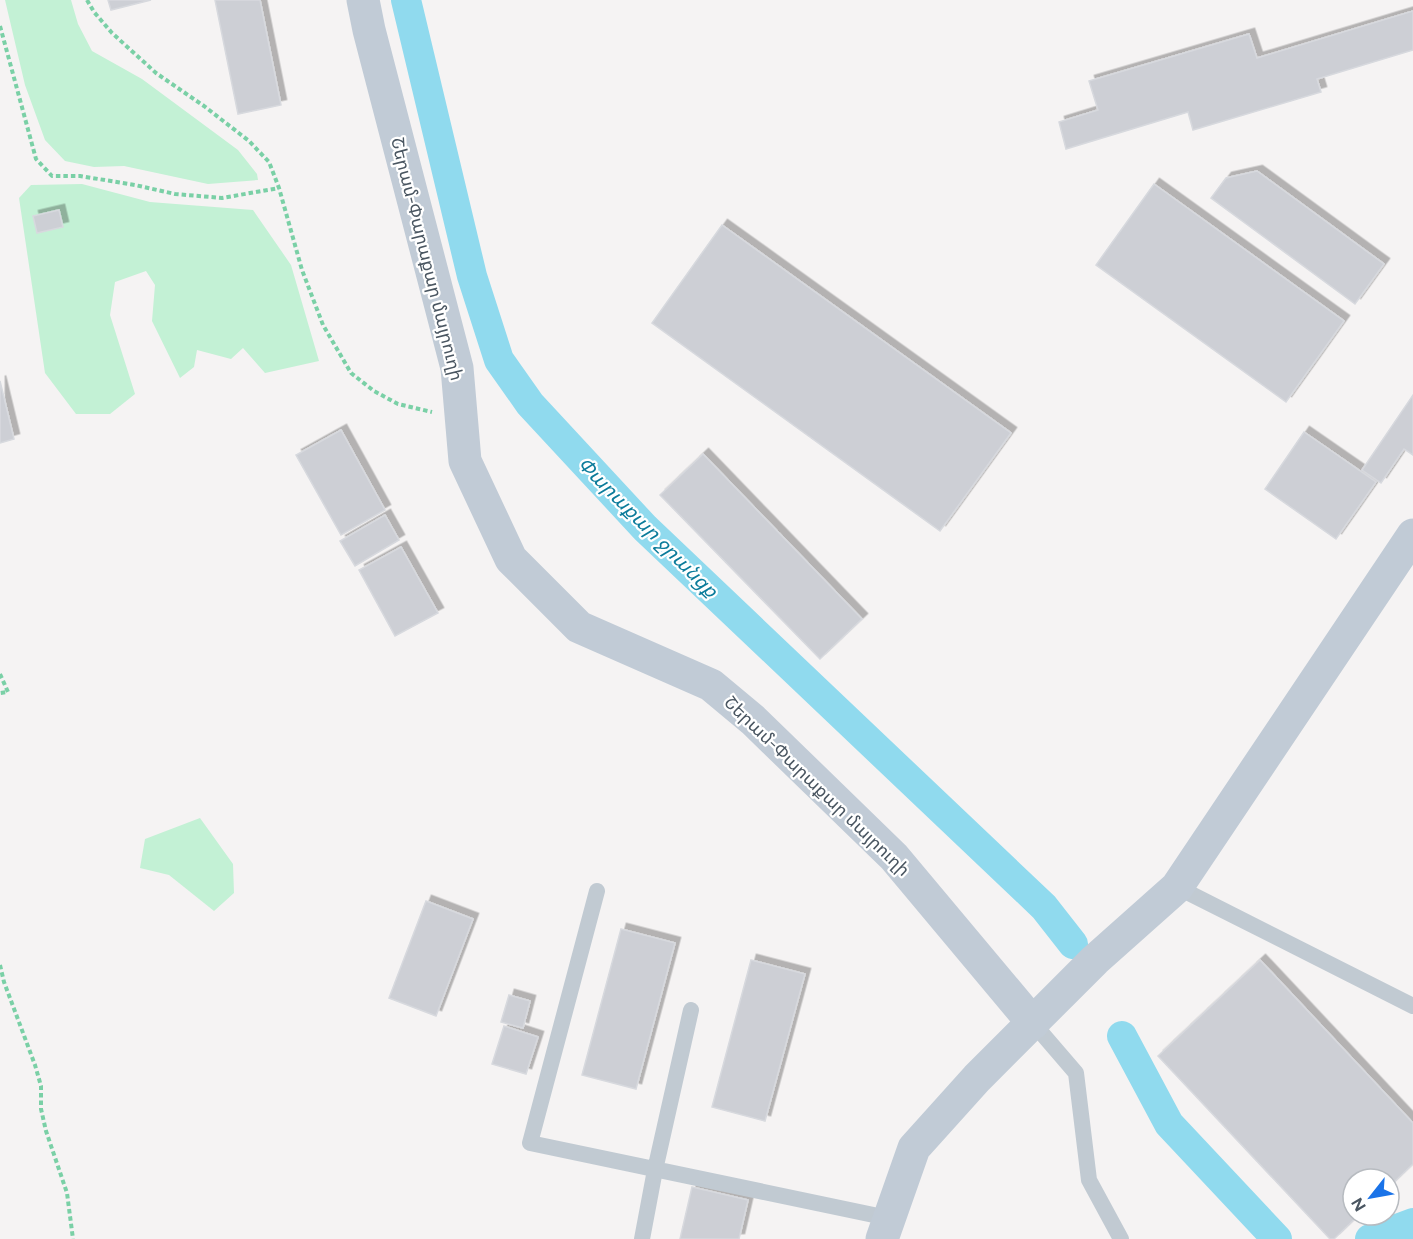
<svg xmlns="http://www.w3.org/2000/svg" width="1413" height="1239" font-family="Figtree,'Noto Sans Armenian',sans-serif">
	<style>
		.green { fill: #c3f1d5 }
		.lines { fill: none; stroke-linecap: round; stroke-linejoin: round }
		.canal { stroke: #90daee; stroke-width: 30 }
		.building { fill: #cdcfd5; stroke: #d7d9de; stroke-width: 1.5; filter: url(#shadow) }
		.path { stroke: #7ad0a6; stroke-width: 4; stroke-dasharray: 4.5 3; stroke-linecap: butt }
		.lane { stroke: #c1cad2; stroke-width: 16 }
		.secondary { stroke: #c1cbd6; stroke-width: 33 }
		.labels { text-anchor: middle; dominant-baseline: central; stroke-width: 4.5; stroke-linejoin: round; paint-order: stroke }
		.street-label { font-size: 18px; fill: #4a5661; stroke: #fff }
		.water-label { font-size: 20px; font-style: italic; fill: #0c7c9b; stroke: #fff }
	</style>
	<defs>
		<filter id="shadow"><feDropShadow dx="5.5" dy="-5.5" stdDeviation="0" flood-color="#0004"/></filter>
	</defs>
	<rect width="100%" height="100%" fill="#f5f3f3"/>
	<path class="green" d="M 5,0 L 71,0 L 78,24 L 92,51 L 142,79 L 238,150 L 257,174 L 258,180 L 208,184 L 124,166 L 94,167 L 65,161 L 45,140 L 25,85 Z
		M 82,184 L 150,202 L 253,210 L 291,265 L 319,361 L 265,373 L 243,348 L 231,359 L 197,350 L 194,367 L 180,378 L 152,321 L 155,285 L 146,271 L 115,282 L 110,315 L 135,394 L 110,414 L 76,414 L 45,373 L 19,198 L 31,185 Z
		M 200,818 L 233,864 L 234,893 L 214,911 L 169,875 L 140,868 L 145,839 Z"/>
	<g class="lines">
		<path class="canal" d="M 406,0 L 472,276 L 499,360 L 530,404 L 645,528 L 1044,907 L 1073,944
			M 1122,1036 L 1169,1124 L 1277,1239
			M 1370,1239 L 1413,1223"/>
	</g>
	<path class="building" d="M 108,0 L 151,0 L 111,10 Z
		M 215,0 L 260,0 L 281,105 L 238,114 Z
		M 1413,11 L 1413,50 L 1317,79 L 1321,92 L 1193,130 L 1188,112 L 1066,149 L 1059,122 L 1098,110 L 1089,81 L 1249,34 L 1257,58 Z
		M 1257,171 L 1384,264 L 1355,304 L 1211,198 L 1226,178 Z
		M 1154,184 L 1344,321 L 1286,402 L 1096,265 Z
		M 59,210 L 63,227 L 37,233 L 33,216 Z
		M 722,225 L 1011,433 L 940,531 L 652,323 Z
		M 0,381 L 14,439 L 0,443 Z
		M 1413,395 L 1413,455 L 1404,449 L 1381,483 L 1362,470 Z
		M 341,430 L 385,510 L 341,535 L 296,455 Z
		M 1304,432 L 1376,482 L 1336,539 L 1265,489 Z
		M 703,454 L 862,619 L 820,659 L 660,495 Z
		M 385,515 L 399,540 L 355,566 L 340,541 Z
		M 401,547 L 438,613 L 395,636 L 359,570 Z
		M 426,901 L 473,919 L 436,1016 L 389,998 Z
		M 621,929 L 675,943 L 636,1089 L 582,1075 Z
		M 751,960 L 805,974 L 765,1121 L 712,1107 Z
		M 1260,960 L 1413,1123 L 1413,1164 L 1389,1187 L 1389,1179 L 1353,1179 L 1353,1215 L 1359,1215 L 1334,1239 L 1330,1239 L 1158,1056 Z
		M 509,995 L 530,1001 L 523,1028 L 501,1022 Z
		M 504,1026 L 538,1037 L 526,1074 L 492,1064 Z
		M 692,1187 L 748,1200 L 739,1239 L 680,1239 Z"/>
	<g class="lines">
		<path class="path" d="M 87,0 L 94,12 L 112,33 L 156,73 L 204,106 L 249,141 L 269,162 L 279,188 L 302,270 L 323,325 L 351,373 L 374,391 L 398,404 L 432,412
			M 0,26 L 36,159 L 52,176 L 80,176 L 135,185 L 175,194 L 222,198 L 279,188
			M 0,674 L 8,692 L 0,693
			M 0,965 L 4,982 L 35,1065 L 41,1086 L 41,1109 L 46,1131 L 67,1193 L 73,1239"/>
		<path class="lane" d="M 1177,887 L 1413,1006
			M 597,891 L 530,1143 L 888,1218
			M 1033,1023 L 1076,1073 L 1089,1180 L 1121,1239
			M 642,1239 L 655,1170 L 691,1010"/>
		<path class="secondary" d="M 363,0 L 369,30 L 457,368 L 465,461 L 511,559 L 579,627 L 711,685 L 753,720 L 894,857 L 1033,1023
			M 882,1239 L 914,1148 L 977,1078 L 1095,960 L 1177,887 L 1413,535"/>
	</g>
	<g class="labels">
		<g class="street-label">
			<text transform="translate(427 259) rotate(76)">Շերամ-Փարաքար մայրուղի</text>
			<text transform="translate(817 786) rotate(44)">Շերամ-Փարաքար մայրուղի</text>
		</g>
		<g class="water-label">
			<text transform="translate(648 527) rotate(45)">Փարաքար ջրանցք</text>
		</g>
	</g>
	<g transform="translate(1371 1197) rotate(239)"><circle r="28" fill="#ffffff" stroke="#b7bbc0" stroke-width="1.5"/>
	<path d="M0-4.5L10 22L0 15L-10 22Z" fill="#1a73e8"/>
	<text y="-9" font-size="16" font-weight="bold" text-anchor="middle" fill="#4a5661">N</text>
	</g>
</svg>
